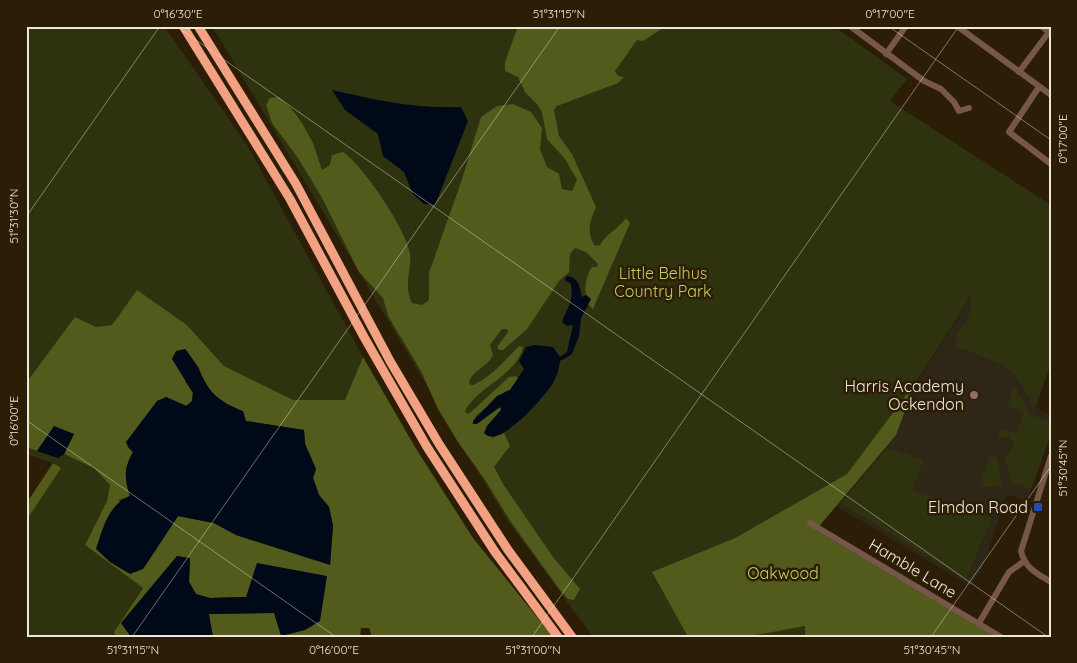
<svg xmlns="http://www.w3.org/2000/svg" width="1077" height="663" font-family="Quicksand,sans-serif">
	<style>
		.education { fill: #2e2616 }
		.green { fill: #2e320e }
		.forest { fill: #525a1c; fill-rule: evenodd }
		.water { fill: #000918 }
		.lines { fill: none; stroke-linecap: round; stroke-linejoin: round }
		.minor { stroke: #77574a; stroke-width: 6 }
		.highway { stroke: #f2a183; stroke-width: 9 }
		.ticks { fill: none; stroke: #f0e6d8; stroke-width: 1; stroke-opacity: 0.45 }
		.education-dot { fill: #8d6e63; stroke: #2c1d06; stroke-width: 2 }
		.transit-dot { fill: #1a4fb4; stroke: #2c1d06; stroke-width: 2 }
		.labels { text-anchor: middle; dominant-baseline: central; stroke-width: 5; stroke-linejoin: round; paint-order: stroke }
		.park-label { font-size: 16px; fill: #c1cf62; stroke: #2c1d06 }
		.poi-label { font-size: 16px; fill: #f0e6d8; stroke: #2c1d06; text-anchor: end }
		.street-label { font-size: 16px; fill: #f0e6d8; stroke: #2c1d06 }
		.neatline { fill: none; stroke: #f0e6d8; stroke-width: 2 }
		.ticks-label { font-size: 12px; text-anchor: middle; fill: #f0e6d8 }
	</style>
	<rect width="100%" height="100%" fill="#2c1d06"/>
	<path class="education" d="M 1051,205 L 1051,363 L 1036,408 L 1051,414 L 1051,434 L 1027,502 L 1007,494 L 983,566 L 970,586 L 833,504 L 872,453 L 972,295 Z"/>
	<path class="green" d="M 26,26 L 164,26 L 247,145 L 363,357 L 345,400 L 293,401 L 224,366 L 187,325 L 96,327 L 75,317 L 26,413 Z
		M 212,26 L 834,26 L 907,79 L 890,101 L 1051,205 L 1051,363 L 1035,408 L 1015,375 L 1002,365 L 958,347 C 951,335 964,327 968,317 C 971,311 971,302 971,296 L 916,382 L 847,474 L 735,538 L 652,572 L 688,637 L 593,637 L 507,520 Z
		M 1014,385 L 1031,415 L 1051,421 L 1051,434 L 1031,489 L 1014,483 L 1013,486 L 1004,456 L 1009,454 L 1014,443 L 1008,436 L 998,439 L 1001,428 L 1016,433 L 1024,413 L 1007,406 Z
		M 26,447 L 58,458 L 64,454 L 94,468 L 110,485 L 108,501 L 85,545 L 143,588 L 114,632 L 116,637 L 26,637 L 26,521 L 60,468 L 53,463 L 26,454 Z
		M 888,448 L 924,460 L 912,490 L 992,518 L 966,580 L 841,503 Z
		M 989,456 L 997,457 L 1002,485 L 979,488 Z
		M 805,626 L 805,637 L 745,637 L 746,635 Z"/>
	<path class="forest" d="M 518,26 L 666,26 L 643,41 L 637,40 L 615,71 L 618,76 L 624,77 L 618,83 L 557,106 L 554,110 L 559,136 L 572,154 L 596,207 C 590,221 586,233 595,246 L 600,245 C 606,234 618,229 626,218 L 630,223 L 593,309 L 588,304 L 590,299 L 586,295 C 584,287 587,273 592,267 L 597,267 L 598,264 L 586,252 L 575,248 L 570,254 L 569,272 L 559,281 L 527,329 L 503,350 L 499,350 L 497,347 L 508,332 L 507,329 L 502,329 L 490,345 L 493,355 C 488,367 470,371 469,384 L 473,385 C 492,377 505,360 519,346 L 523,347 C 517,375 477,387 465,411 L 467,414 L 471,412 L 509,377 L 516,376 L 518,379 L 510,390 L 506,391 L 476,416 L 473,423 L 500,407 L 502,409 L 487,426 L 492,438 L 504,433 L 510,446 L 494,467 L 503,484 L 553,557 L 580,589 L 574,600 L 568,599 L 560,590 L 511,522 L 485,480 L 458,442 L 438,409 L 421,371 L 388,316 L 383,298 L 359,272 L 321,196 L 298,158 L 272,123 L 266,105 L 270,98 L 279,97 L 291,108 L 302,123 L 313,143 L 322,170 L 330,165 L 332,155 L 343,152 C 362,164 407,230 410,254 C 412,271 403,284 412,303 L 422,305 L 429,300 L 429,273 L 461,182 L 481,117 L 497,106 L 513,104 L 531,112 L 542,128 L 540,149 L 547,167 L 559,174 L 562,189 L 572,191 L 577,180 L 565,159 L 547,139 L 542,112 L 537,104 L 525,92 L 518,77 L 505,71 L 505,62 Z
		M 137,290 L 187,325 L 224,366 L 293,400 L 345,400 L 363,357 L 415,447 L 473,538 L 553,637 L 372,637 L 369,628 L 361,628 L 360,637 L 213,637 L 208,614 L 274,613 L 293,633 L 313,626 L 246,597 L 210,598 L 196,594 L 189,582 L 190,558 L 122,623 L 131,637 L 116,637 L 114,632 L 143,588 L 85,545 L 107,501 L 110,485 L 94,468 L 64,454 L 74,434 L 54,427 L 37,451 L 26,447 L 26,383 L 75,317 L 96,327 L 112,325 ZM 185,349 L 199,368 L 204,383 L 214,396 L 246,421 L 304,430 L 305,444 L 316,469 L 313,478 L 319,495 L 329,507 L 333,526 L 330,564 L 236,535 L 214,523 L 178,516 L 143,569 L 119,500 L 130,496 C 124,478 124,468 133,452 L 127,442 L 144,419 L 166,397 L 187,406 L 192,401 L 193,393 L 185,381 Z
		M 916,382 L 896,435 L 816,530 L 997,637 L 805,637 L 805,626 L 745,637 L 688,637 L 652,572 L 735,538 L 847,474 Z
		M 53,463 L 61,468 L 26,521 L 26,504 Z"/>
	<path class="water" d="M 332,90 C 375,100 416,109 461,107 L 468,121 L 435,205 L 424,204 L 413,194 L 404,172 L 383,156 L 378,134 L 345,110 Z
		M 567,276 C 580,279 579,286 582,297 L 586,295 L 591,299 L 581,318 L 579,336 L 572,354 L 560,361 C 559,369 557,376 553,383 C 545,396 498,451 484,433 L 487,426 L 501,410 L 500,407 L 477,424 L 473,424 L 473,421 L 497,396 L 510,390 L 524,369 L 519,361 L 526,347 L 534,345 L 553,347 L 560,357 L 567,352 L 573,325 L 567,326 L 562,322 C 567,308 574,302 571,284 L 565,280 Z
		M 185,349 C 210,380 200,394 243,411 L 246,421 L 304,430 L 305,444 L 316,469 L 313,478 L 319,495 L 329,507 L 333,526 L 330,565 L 236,535 L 214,523 L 178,516 L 143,569 L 130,574 L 110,562 L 96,549 C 103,528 108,505 130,496 C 124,478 124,468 133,452 L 128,447 L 126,442 L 157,401 L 166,397 L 186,406 L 192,401 L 193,393 L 172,359 L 176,351 Z
		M 54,426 L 74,434 L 64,454 L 58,458 L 37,451 Z
		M 177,556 L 190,558 L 189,582 L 196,594 L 210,598 L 246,597 L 257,563 L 327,576 L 320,621 L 305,630 L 281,636 L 274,613 L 209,614 L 213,637 L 131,637 L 121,623 Z"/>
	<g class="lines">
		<path class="minor" d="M 850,26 L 924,81 L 941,89 L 954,102 L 959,111 L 969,108
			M 957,26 L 1051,95
			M 1041,26 L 1051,34
			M 886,54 L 906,26
			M 1019,72 L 1049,32
			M 1039,87 L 1009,132 L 1051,164
			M 1051,456 L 1021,551 C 1025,568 1036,573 1051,582
			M 810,523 L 1001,637
			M 979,623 L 1009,572 L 1023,562"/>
		<path class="highway" d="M 183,26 L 290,199 L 364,337 L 427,447 L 495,552 L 558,637
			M 198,26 L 296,184 L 390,361 L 439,444 L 508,550 L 572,637"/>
	</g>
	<path class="ticks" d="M 176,26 L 1048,637M 888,26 L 1051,140M 26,217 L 160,26M 26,420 L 336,637M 132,637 L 560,26M 532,637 L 959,26M 931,637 L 1051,466"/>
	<circle class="education-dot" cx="974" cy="395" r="5"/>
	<rect class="transit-dot" x="1033" y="502" width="10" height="10" rx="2.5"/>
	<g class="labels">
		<g class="park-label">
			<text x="663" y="273">Little Belhus<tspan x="663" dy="18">Country Park</tspan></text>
			<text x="783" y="573">Oakwood</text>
		</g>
		<g class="poi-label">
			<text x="964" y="386">Harris Academy<tspan x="964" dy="18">Ockendon</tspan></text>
			<text x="1028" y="507">Elmdon Road</text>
		</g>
		<g class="street-label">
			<text transform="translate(913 568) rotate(31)">Hamble Lane</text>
		</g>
	</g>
	<rect width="1077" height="663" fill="none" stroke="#2c1d06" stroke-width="55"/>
	<rect x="28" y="28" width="1022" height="608" class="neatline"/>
	<g class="ticks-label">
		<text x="178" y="18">0°16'30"E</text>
		<text x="559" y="18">51°31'15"N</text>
		<text x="890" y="18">0°17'00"E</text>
		<text transform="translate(1063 139) rotate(-90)" y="4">0°17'00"E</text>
		<text transform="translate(14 216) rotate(-90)" y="4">51°31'30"N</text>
		<text transform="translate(14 421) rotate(-90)" y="4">0°16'00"E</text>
		<text transform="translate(1063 468) rotate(-90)" y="4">51°30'45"N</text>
		<text x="133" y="654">51°31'15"N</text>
		<text x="334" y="654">0°16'00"E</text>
		<text x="533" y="654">51°31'00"N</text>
		<text x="932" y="654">51°30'45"N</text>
	</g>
</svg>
